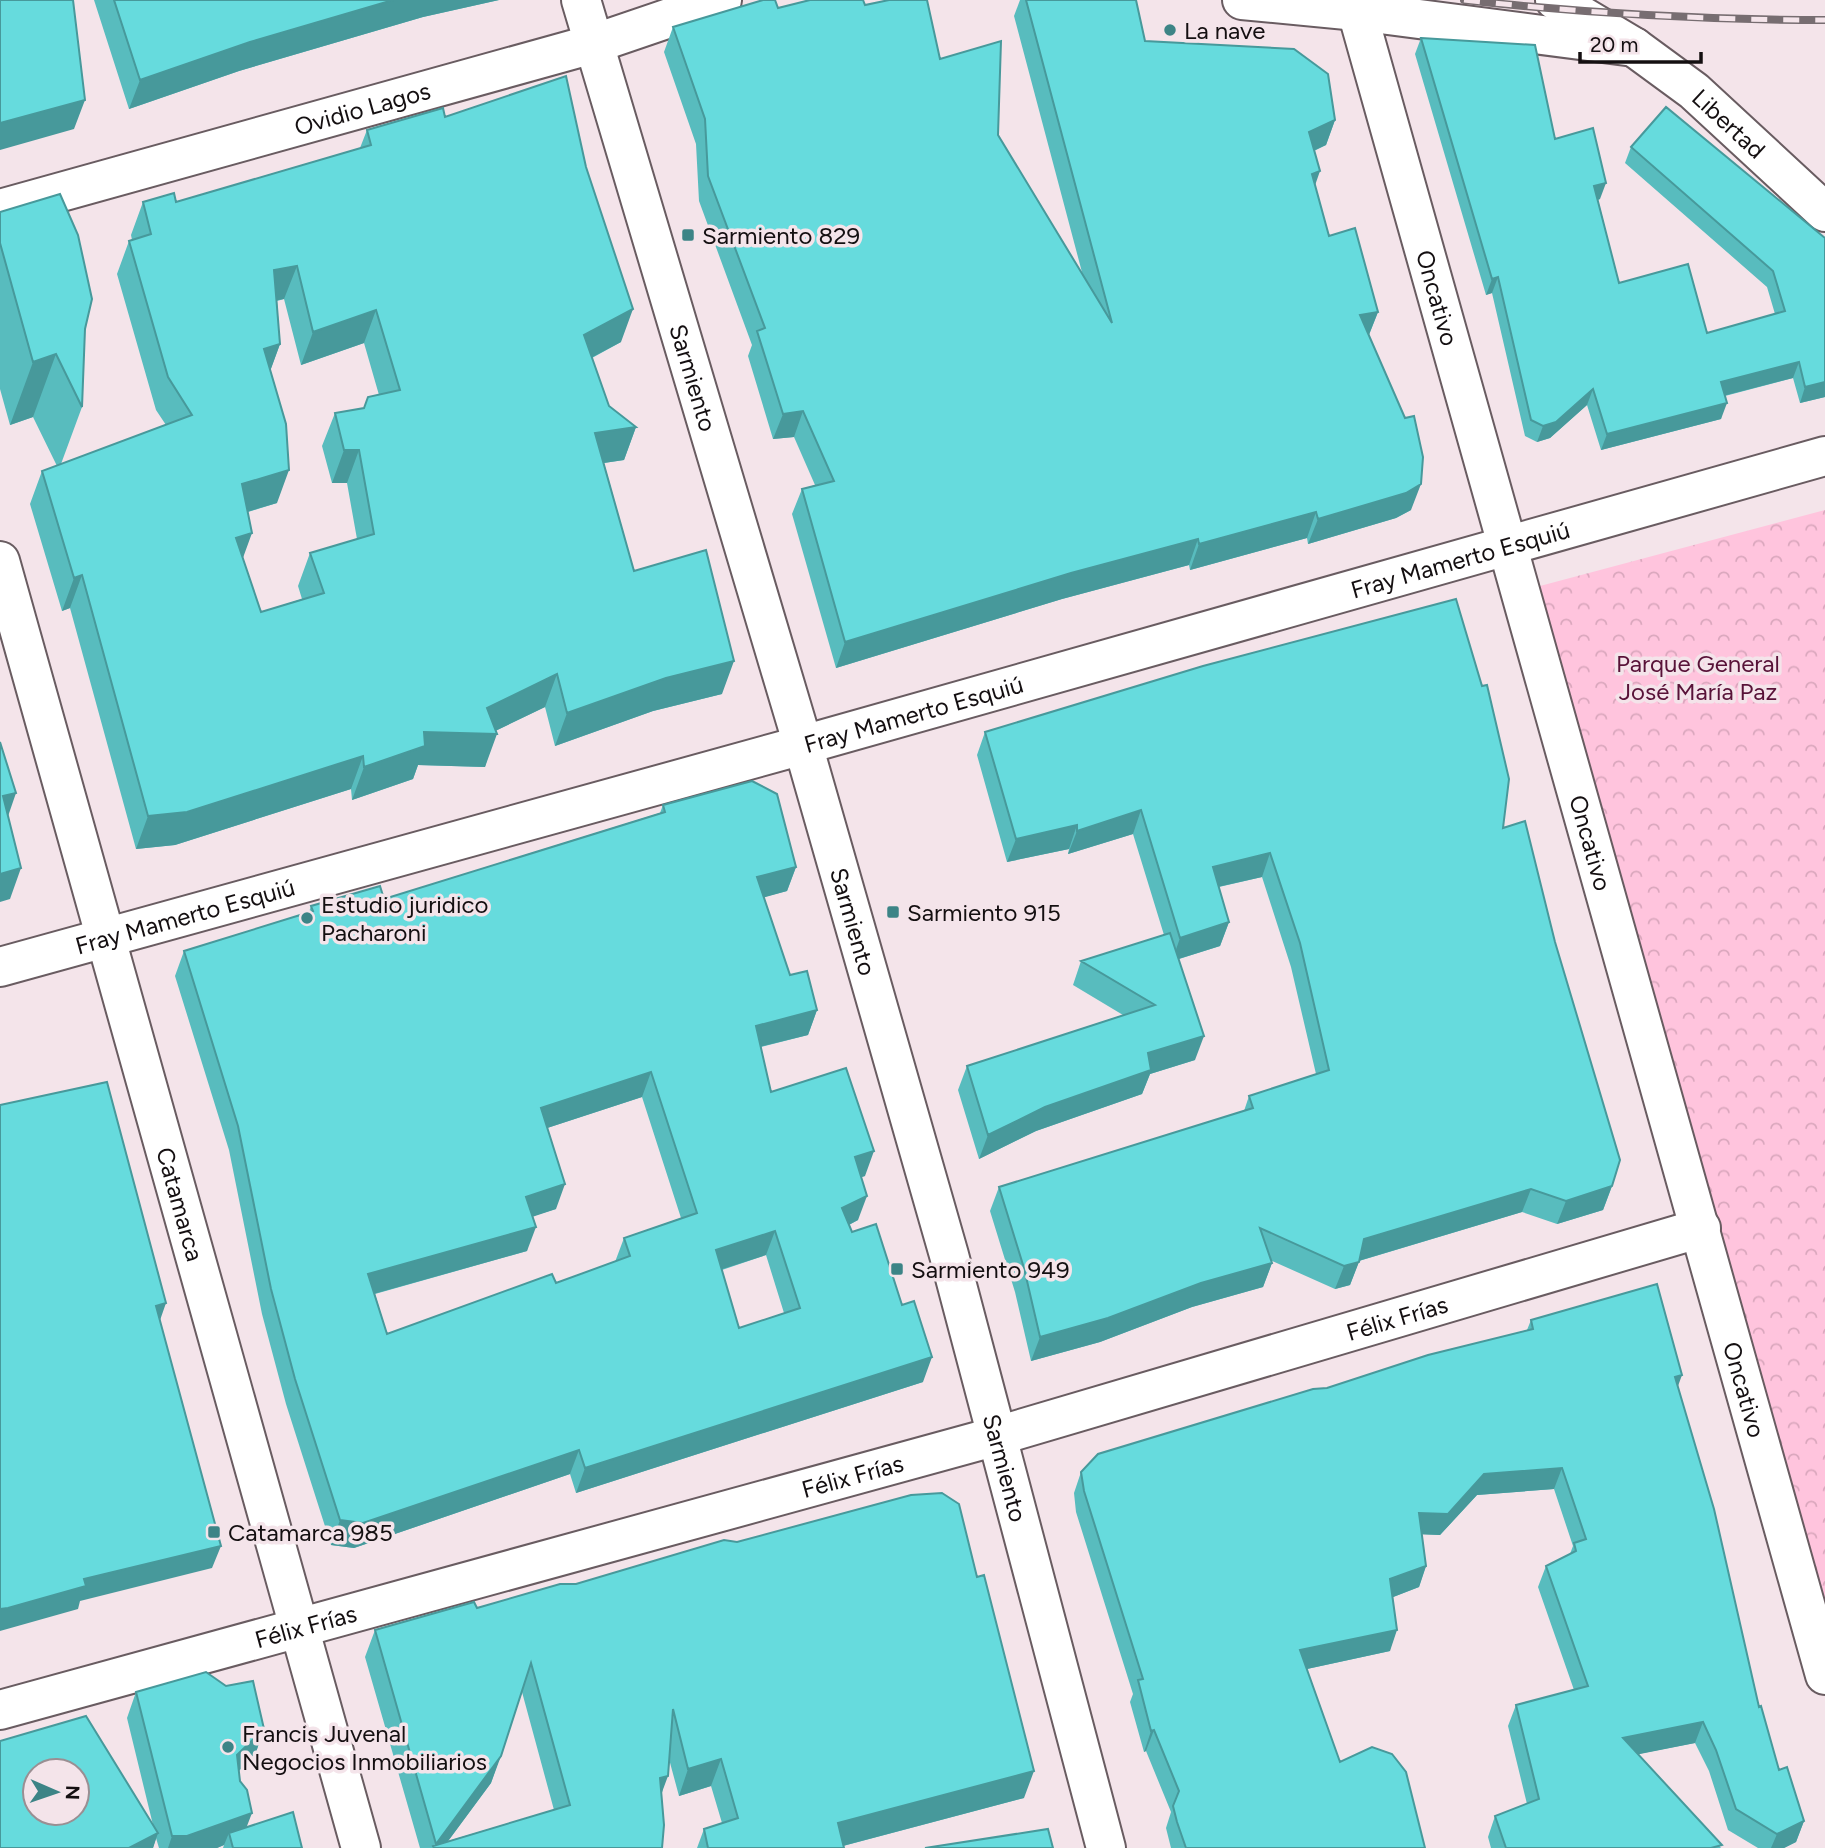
<svg xmlns="http://www.w3.org/2000/svg" width="1825" height="1848" font-family="Figtree,sans-serif">
	<style>
		.park { fill: url(#park-crowns) }
		.lines { fill: none; stroke-linecap: round; stroke-linejoin: round }
		.minor-casing { stroke: #695c61; stroke-width: 42 }
		.tertiary-casing { stroke: #695c61; stroke-width: 42 }
		.secondary-casing { stroke: #695c61; stroke-width: 42 }
		.minor { stroke: #fff; stroke-width: 38 }
		.tertiary { stroke: #fff; stroke-width: 38 }
		.secondary { stroke: #fff; stroke-width: 38 }
		.rail-casing { stroke: #776d71; stroke-width: 8 }
		.rail { stroke: #f4e4ea; stroke-width: 5; stroke-dasharray: 16; stroke-linecap: butt }
		.wall { fill: #58bcbe; fill-rule: evenodd }
		.shaded-wall { fill: #47999b }
		.building { fill: #66dbdd; stroke: #47999b; stroke-width: 2; fill-rule: evenodd }
		.poi-dot { fill: #3c8486; stroke: #f4e4ea; stroke-width: 2.5 }
		.labels { text-anchor: middle; dominant-baseline: central; stroke-width: 7; stroke-linejoin: round; paint-order: stroke }
		.poi-label { font-size: 24px; fill: #140f11; stroke: #f4e4ea; text-anchor: start }
		.street-label { font-size: 24px; fill: #140f11; stroke: #f4e4ea }
		.park-label { font-size: 24px; fill: #581238; stroke: #f4e4ea }
	</style>
	<defs>
		<pattern id="park-crowns" width="20" height="18" patternUnits="userSpaceOnUse" patternTransform="scale(1.75)"><rect width="20" height="18" fill="#ffc4dd"/><path d="M2 6a3 3 0 1 1 6 0M12 15a3 3 0 1 1 6 0" fill="none" stroke="#daa7bd"/></pattern>
	</defs>
	<rect width="100%" height="100%" fill="#f4e4ea"/>
	<path class="park" d="M 1825,510 L 1825,1619 L 1540,586 Z"/>
	<g class="lines">
		<defs>
			<g id="minor">
				<path d="M 1242,0 L 1357,11 L 1634,47"/>
				<path id="s1" d="M 1555,0 L 1634,47 L 1694,91 L 1825,212"/>
				<path id="s2" d="M 1357,11 L 1825,1675"/>
				<path id="s3" d="M 0,209 L 593,44 L 722,0"/>
				<path id="s4" d="M 0,561 L 361,1848"/>
				<path id="s5" d="M 0,1710 L 997,1436 L 1701,1228"/>
			</g>
			<g id="tertiary">
				<path id="s6" d="M 0,967 L 803,745 L 1825,456"/>
			</g>
			<g id="secondary">
				<path id="s7" d="M 581,0 L 803,745 L 949,1255 L 1106,1848"/>
			</g>
		</defs>
		<use href="#minor" class="minor-casing"/>
		<use href="#tertiary" class="tertiary-casing"/>
		<use href="#secondary" class="secondary-casing"/>
		<use href="#minor" class="minor"/>
		<use href="#tertiary" class="tertiary"/>
		<use href="#secondary" class="secondary"/>
		<defs>
			<path id="rail" d="M 1464,0 C 1584,13 1704,20 1825,20"/>
		</defs>
		<use href="#rail" class="rail-casing"/>
		<use href="#rail" class="rail"/>
	</g>
	<path class="wall" d="M 94,0 L 499,0 L 423,17 L 239,71 L 129,109 Z
		M 1020,0 L 1136,0 L 1145,41 L 1335,120 L 1326,145 L 1314,151 L 1315,186 L 1329,236 L 1378,312 L 1369,335 L 1411,510 L 1396,518 L 1308,544 L 1307,538 L 1190,570 L 1189,565 L 1062,599 L 836,668 L 792,514 L 802,489 L 815,485 L 794,437 L 773,439 L 748,356 L 752,345 L 699,201 L 696,144 L 664,52 L 673,27 L 778,8 L 865,5 L 940,59 L 998,135 L 1083,276 L 1014,16 Z
		M 1421,38 L 1555,139 L 1600,199 L 1598,200 L 1619,283 L 1707,333 L 1775,314 L 1767,287 L 1625,163 L 1631,147 L 1825,238 L 1825,397 L 1800,403 L 1793,378 L 1725,396 L 1721,419 L 1601,450 L 1587,405 L 1550,438 L 1537,442 L 1525,436 L 1492,293 L 1486,295 L 1415,54 Z
		M 445,117 L 621,342 L 592,358 L 609,406 L 636,427 L 624,460 L 604,463 L 634,571 L 722,694 L 653,711 L 555,746 L 545,707 L 495,731 L 485,767 L 418,765 L 413,779 L 352,800 L 351,789 L 175,845 L 136,849 L 70,608 L 62,611 L 30,504 L 42,471 L 57,466 L 33,417 L 10,425 L 0,389 L 0,212 L 85,329 L 82,407 L 61,464 L 166,425 L 156,410 L 117,274 L 129,241 L 132,240 L 131,235 L 143,202 L 176,202 L 360,148 L 367,130 ZM 284,299 L 301,365 L 364,343 L 379,395 L 364,408 L 335,413 L 322,446 L 332,483 L 347,483 L 357,539 L 310,553 L 298,586 L 302,599 L 261,612 L 243,558 L 248,512 L 277,503 L 270,371 L 280,344 L 277,301 Z
		M 985,732 L 1503,828 L 1612,1186 L 1603,1210 L 1557,1224 L 1522,1212 L 1359,1261 L 1350,1285 L 1335,1289 L 1270,1260 L 1272,1263 L 1263,1287 L 1192,1307 L 1100,1342 L 1031,1361 L 1015,1292 L 990,1211 L 999,1187 L 1244,1111 L 1249,1096 L 1316,1074 L 1291,967 L 1262,877 L 1219,887 L 1229,922 L 1220,946 L 1179,959 L 1195,1060 L 1150,1074 L 1142,1094 L 1036,1131 L 979,1159 L 958,1090 L 967,1066 L 1123,1015 L 1073,985 L 1081,961 L 1164,935 L 1133,834 L 1068,854 L 1069,849 L 1007,862 L 977,755 Z
		M 663,805 L 796,867 L 787,891 L 764,897 L 790,975 L 817,1010 L 808,1035 L 761,1047 L 771,1092 L 865,1176 L 861,1177 L 858,1220 L 849,1225 L 923,1382 L 576,1493 L 570,1474 L 354,1548 L 331,1545 L 286,1404 L 262,1314 L 229,1150 L 175,976 L 184,951 L 309,912 L 311,906 L 384,899 L 660,813 ZM 642,1097 L 681,1218 L 624,1238 L 615,1262 L 556,1283 L 387,1334 L 375,1294 L 527,1251 L 533,1216 L 556,1209 L 547,1128 ZM 766,1255 L 784,1313 L 739,1328 L 722,1270 Z
		M 1531,1320 L 1678,1387 L 1759,1707 L 1779,1770 L 1804,1821 L 1796,1842 L 1784,1848 L 1758,1848 L 1728,1830 L 1709,1771 L 1695,1743 L 1638,1754 L 1721,1848 L 1491,1848 L 1488,1837 L 1495,1816 L 1527,1804 L 1508,1726 L 1516,1705 L 1574,1690 L 1538,1587 L 1546,1566 L 1570,1554 L 1573,1546 L 1554,1489 L 1477,1495 L 1440,1535 L 1422,1534 L 1426,1566 L 1419,1587 L 1393,1597 L 1390,1651 L 1307,1669 L 1340,1762 L 1425,1848 L 1171,1848 L 1166,1828 L 1171,1812 L 1146,1751 L 1144,1752 L 1130,1702 L 1133,1694 L 1076,1512 L 1074,1493 L 1081,1472 L 1327,1388 L 1527,1330 Z
		M 477,1608 L 1024,1798 L 843,1846 L 844,1848 L 697,1848 L 704,1829 L 722,1823 L 711,1786 L 679,1796 L 669,1759 L 662,1793 L 662,1848 L 420,1848 L 365,1657 L 375,1630 ZM 522,1692 L 554,1810 L 448,1841 L 491,1783 Z
		M 136,1692 L 264,1729 L 255,1755 L 239,1771 L 246,1827 L 302,1848 L 223,1848 L 224,1845 L 217,1848 L 159,1848 L 156,1838 L 153,1848 L 0,1848 L 153,1825 L 127,1718 Z"/>
	<path class="shaded-wall" d="M 393,0 L 499,0 L 423,17 L 239,71 L 129,109 L 140,80 L 250,42 Z
		M 85,100 L 74,129 L 0,150 L 0,123 Z
		M 1335,120 L 1326,145 L 1300,157 L 1309,132 Z
		M 1320,171 L 1311,197 L 1312,174 Z
		M 1606,183 L 1600,199 L 1589,202 L 1594,186 Z
		M 297,266 L 284,299 L 262,303 L 274,270 Z
		M 1498,277 L 1492,293 L 1486,295 L 1492,279 Z
		M 633,309 L 621,342 L 572,368 L 584,335 Z
		M 376,310 L 364,343 L 301,365 L 313,332 Z
		M 1378,312 L 1368,337 L 1360,315 Z
		M 280,344 L 268,377 L 264,349 Z
		M 56,354 L 33,417 L 10,425 L 33,362 Z
		M 1799,362 L 1793,378 L 1715,398 L 1721,382 Z
		M 1825,382 L 1825,397 L 1800,403 L 1805,387 Z
		M 1593,389 L 1587,405 L 1550,438 L 1537,442 L 1543,426 Z
		M 1727,403 L 1721,419 L 1601,450 L 1607,434 Z
		M 803,411 L 794,437 L 773,439 L 783,414 Z
		M 636,427 L 624,460 L 583,466 L 595,433 Z
		M 344,450 L 359,450 L 347,483 L 332,483 Z
		M 289,470 L 277,503 L 230,517 L 242,484 Z
		M 1421,484 L 1411,510 L 1396,518 L 1308,544 L 1318,519 Z
		M 1316,512 L 1307,538 L 1190,570 L 1199,544 Z
		M 252,533 L 240,566 L 236,538 Z
		M 1198,539 L 1189,565 L 1062,599 L 836,668 L 845,642 L 1071,573 Z
		M 82,575 L 70,608 L 62,611 L 74,578 Z
		M 734,661 L 722,694 L 653,711 L 555,746 L 567,713 L 666,678 Z
		M 557,674 L 545,707 L 489,734 L 497,734 L 485,767 L 418,765 L 413,779 L 352,800 L 364,767 L 424,732 L 487,708 Z
		M 363,756 L 351,789 L 175,845 L 136,849 L 148,816 Z
		M 16,793 L 5,825 L 3,796 Z
		M 1141,810 L 1133,834 L 1068,854 L 1077,831 Z
		M 1077,825 L 1069,849 L 1007,862 L 1016,839 Z
		M 1270,853 L 1262,877 L 1204,890 L 1213,867 Z
		M 796,867 L 787,891 L 748,902 L 757,877 Z
		M 21,868 L 10,899 L 0,902 L 0,874 Z
		M 1229,922 L 1220,946 L 1172,961 L 1180,938 Z
		M 817,1010 L 808,1035 L 747,1050 L 756,1026 Z
		M 1204,1036 L 1195,1060 L 1150,1074 L 1142,1094 L 1036,1131 L 979,1159 L 988,1135 L 1148,1053 Z
		M 651,1072 L 642,1097 L 532,1133 L 541,1108 Z
		M 874,1151 L 865,1176 L 846,1182 L 855,1157 Z
		M 565,1184 L 556,1209 L 517,1222 L 526,1197 Z
		M 1612,1186 L 1603,1210 L 1557,1224 L 1566,1201 Z
		M 1531,1189 L 1522,1212 L 1355,1262 L 1364,1239 Z
		M 867,1196 L 858,1220 L 833,1233 L 842,1208 Z
		M 536,1227 L 527,1251 L 359,1298 L 368,1274 Z
		M 775,1231 L 766,1255 L 707,1274 L 716,1250 Z
		M 1359,1262 L 1350,1285 L 1335,1289 L 1344,1266 Z
		M 1272,1263 L 1263,1287 L 1192,1307 L 1100,1342 L 1031,1361 L 1040,1337 L 1201,1283 Z
		M 166,1303 L 158,1326 L 156,1306 Z
		M 932,1357 L 923,1382 L 576,1493 L 585,1468 Z
		M 1682,1375 L 1674,1397 L 1675,1377 Z
		M 579,1450 L 570,1474 L 354,1548 L 331,1545 L 340,1520 Z
		M 1562,1468 L 1554,1489 L 1477,1495 L 1440,1535 L 1411,1534 L 1419,1513 L 1484,1474 Z
		M 221,1546 L 212,1568 L 80,1601 L 78,1609 L 0,1631 L 0,1609 L 84,1579 Z
		M 1426,1566 L 1419,1587 L 1383,1601 L 1390,1579 Z
		M 1397,1630 L 1390,1651 L 1293,1672 L 1300,1650 Z
		M 1703,1722 L 1695,1743 L 1615,1759 L 1623,1738 Z
		M 264,1729 L 255,1755 L 227,1782 L 237,1755 Z
		M 1154,1730 L 1146,1751 L 1144,1752 L 1151,1731 Z
		M 501,1756 L 491,1783 L 443,1848 L 436,1844 Z
		M 721,1759 L 711,1786 L 679,1796 L 688,1769 Z
		M 1034,1771 L 1024,1798 L 835,1848 L 838,1823 Z
		M 668,1776 L 658,1803 L 660,1778 Z
		M 252,1813 L 242,1839 L 229,1833 L 224,1845 L 217,1848 L 168,1848 L 172,1836 Z
		M 1804,1821 L 1796,1842 L 1784,1848 L 1771,1848 L 1777,1834 Z
		M 158,1833 L 153,1848 L 129,1848 Z"/>
	<path class="building" d="M 0,0 L 73,0 L 85,100 L 0,123 Z
		M 114,0 L 393,0 L 250,42 L 140,80 Z
		M 763,0 L 775,0 L 778,8 L 810,0 L 863,0 L 865,5 L 889,0 L 927,0 L 940,59 L 1001,41 L 998,135 L 1112,323 L 1026,0 L 1136,0 L 1145,41 L 1294,49 L 1328,74 L 1335,120 L 1309,132 L 1320,171 L 1312,174 L 1329,236 L 1355,228 L 1378,312 L 1360,315 L 1405,418 L 1414,416 L 1423,457 L 1421,484 L 1406,493 L 1318,519 L 1316,512 L 1199,544 L 1198,539 L 1071,573 L 845,642 L 802,489 L 834,481 L 803,411 L 783,414 L 757,331 L 765,328 L 708,176 L 705,119 L 673,27 Z
		M 1421,38 L 1535,45 L 1555,139 L 1593,128 L 1606,183 L 1594,186 L 1619,283 L 1688,264 L 1707,333 L 1785,311 L 1773,271 L 1631,147 L 1666,107 L 1825,238 L 1825,382 L 1805,387 L 1799,362 L 1721,382 L 1727,403 L 1607,434 L 1593,389 L 1556,422 L 1543,426 L 1531,420 L 1498,277 L 1492,279 Z
		M 566,76 L 586,167 L 633,309 L 584,335 L 609,406 L 636,427 L 595,433 L 634,571 L 706,550 L 734,661 L 666,678 L 567,713 L 557,674 L 487,708 L 497,734 L 424,732 L 425,746 L 364,767 L 363,756 L 187,812 L 148,816 L 82,575 L 74,578 L 42,471 L 192,415 L 168,377 L 129,241 L 151,234 L 143,202 L 174,193 L 176,202 L 371,145 L 367,130 L 443,108 L 445,117 ZM 297,266 L 313,332 L 376,310 L 400,390 L 368,397 L 364,408 L 335,413 L 344,450 L 359,450 L 374,534 L 310,553 L 324,593 L 261,612 L 236,538 L 252,533 L 242,484 L 289,470 L 286,424 L 264,349 L 280,344 L 274,270 Z
		M 60,194 L 78,235 L 92,299 L 85,329 L 82,407 L 56,354 L 33,362 L 0,243 L 0,212 Z
		M 1456,599 L 1482,686 L 1487,685 L 1509,779 L 1503,828 L 1525,821 L 1555,942 L 1620,1160 L 1612,1186 L 1566,1201 L 1531,1189 L 1364,1239 L 1359,1262 L 1344,1266 L 1260,1228 L 1272,1263 L 1201,1283 L 1108,1318 L 1040,1337 L 1024,1268 L 999,1187 L 1253,1108 L 1249,1096 L 1329,1070 L 1300,943 L 1270,853 L 1213,867 L 1229,922 L 1180,938 L 1141,810 L 1077,831 L 1077,825 L 1016,839 L 985,732 L 1203,666 Z
		M 0,742 L 16,793 L 3,796 L 21,868 L 0,874 Z
		M 752,781 L 777,794 L 796,867 L 757,877 L 790,975 L 807,971 L 817,1010 L 756,1026 L 771,1092 L 846,1068 L 874,1151 L 855,1157 L 867,1196 L 842,1208 L 852,1232 L 876,1224 L 902,1305 L 914,1301 L 932,1357 L 585,1468 L 579,1450 L 363,1523 L 340,1520 L 295,1379 L 271,1289 L 238,1126 L 184,951 L 313,911 L 311,906 L 380,886 L 384,899 L 665,812 L 663,805 ZM 651,1072 L 697,1213 L 624,1238 L 630,1256 L 556,1283 L 552,1274 L 387,1334 L 368,1274 L 536,1227 L 526,1197 L 565,1184 L 541,1108 ZM 775,1231 L 800,1308 L 739,1328 L 716,1250 Z
		M 1170,933 L 1204,1036 L 1148,1053 L 1151,1070 L 1045,1107 L 988,1135 L 967,1066 L 1155,1005 L 1081,961 Z
		M 107,1082 L 166,1303 L 156,1306 L 221,1546 L 84,1579 L 86,1586 L 8,1608 L 0,1609 L 0,1105 Z
		M 1657,1284 L 1682,1375 L 1675,1377 L 1714,1509 L 1759,1707 L 1761,1706 L 1779,1770 L 1787,1767 L 1804,1821 L 1777,1834 L 1736,1809 L 1716,1750 L 1703,1722 L 1623,1738 L 1722,1845 L 1711,1848 L 1506,1848 L 1495,1816 L 1539,1799 L 1516,1705 L 1588,1686 L 1546,1566 L 1576,1551 L 1574,1543 L 1586,1539 L 1562,1468 L 1484,1474 L 1448,1514 L 1419,1513 L 1426,1566 L 1390,1579 L 1397,1630 L 1300,1650 L 1340,1762 L 1372,1747 L 1392,1754 L 1406,1772 L 1425,1848 L 1186,1848 L 1177,1822 L 1173,1806 L 1179,1791 L 1154,1730 L 1151,1731 L 1138,1680 L 1143,1679 L 1084,1491 L 1081,1472 L 1098,1454 L 1313,1389 L 1327,1388 L 1428,1355 L 1533,1329 L 1531,1320 Z
		M 942,1493 L 959,1504 L 977,1577 L 984,1575 L 1034,1771 L 838,1823 L 844,1848 L 708,1848 L 704,1829 L 738,1818 L 721,1759 L 688,1769 L 673,1709 L 668,1776 L 660,1778 L 664,1825 L 662,1848 L 434,1848 L 433,1846 L 570,1805 L 531,1663 L 501,1756 L 436,1844 L 375,1630 L 474,1602 L 477,1608 L 560,1584 L 576,1584 L 724,1540 L 737,1542 L 911,1495 Z
		M 206,1672 L 226,1686 L 253,1681 L 264,1729 L 237,1755 L 240,1781 L 247,1790 L 252,1813 L 187,1836 L 172,1836 L 136,1692 Z
		M 86,1716 L 158,1833 L 129,1848 L 0,1848 L 0,1741 ZM 35,1771 L 77,1771 L 77,1813 L 35,1813 Z
		M 293,1812 L 302,1848 L 233,1848 L 229,1833 Z
		M 1048,1829 L 1053,1848 L 925,1848 Z"/>
	<g class="poi-dot">
		<circle cx="1170" cy="30" r="7"/>
		<rect x="681" y="228" width="14" height="14" rx="3.5"/>
		<rect x="886" y="905" width="14" height="14" rx="3.5"/>
		<circle cx="307" cy="918" r="7"/>
		<rect x="890" y="1262" width="14" height="14" rx="3.5"/>
		<rect x="207" y="1525" width="14" height="14" rx="3.5"/>
		<circle cx="228" cy="1747" r="7"/>
	</g>
	<g class="labels">
		<g class="poi-label">
			<text x="1184" y="30">La nave</text>
			<text x="702" y="235">Sarmiento 829</text>
			<text x="321" y="904">Estudio juridico<tspan x="321" dy="28">Pacharoni</tspan></text>
			<text x="907" y="912">Sarmiento 915</text>
			<text x="911" y="1269">Sarmiento 949</text>
			<text x="228" y="1532">Catamarca 985</text>
			<text x="242" y="1733">Francis Juvenal<tspan x="242" dy="28">Negocios Inmobiliarios</tspan></text>
		</g>
		<g class="street-label">
			<text stroke="none"><textPath href="#s3" startOffset="376">Ovidio Lagos</textPath></text>
			<text stroke="none"><textPath href="#s1" startOffset="214">Libertad</textPath></text>
			<text stroke="none"><textPath href="#s2" startOffset="298">Oncativo</textPath></text>
			<text stroke="none"><textPath href="#s7" startOffset="394">Sarmiento</textPath></text>
			<text stroke="none"><textPath href="#s6" startOffset="1516">Fray Mamerto Esquiú</textPath></text>
			<text stroke="none"><textPath href="#s6" startOffset="948">Fray Mamerto Esquiú</textPath></text>
			<text stroke="none"><textPath href="#s2" startOffset="864">Oncativo</textPath></text>
			<text stroke="none"><textPath href="#s6" startOffset="192">Fray Mamerto Esquiú</textPath></text>
			<text stroke="none"><textPath href="#s7" startOffset="961">Sarmiento</textPath></text>
			<text stroke="none"><textPath href="#s4" startOffset="668">Catamarca</textPath></text>
			<text stroke="none"><textPath href="#s5" startOffset="1451">Félix Frías</textPath></text>
			<text stroke="none"><textPath href="#s2" startOffset="1432">Oncativo</textPath></text>
			<text stroke="none"><textPath href="#s7" startOffset="1528">Sarmiento</textPath></text>
			<text stroke="none"><textPath href="#s5" startOffset="884">Félix Frías</textPath></text>
			<text stroke="none"><textPath href="#s5" startOffset="317">Félix Frías</textPath></text>
		</g>
		<g class="park-label">
			<text x="1698" y="663">Parque General<tspan x="1698" dy="28">José María Paz</tspan></text>
		</g>
	</g>
	<g transform="translate(56 1792) rotate(92)"><circle r="33" fill="#f4e4ea" stroke="#9a8f93" stroke-width="2"/>
	<path d="M0-5L12 26L0 18L-12 26Z" fill="#3c8486"/>
	<text y="-10" font-size="19" font-weight="bold" text-anchor="middle" fill="#140f11">N</text>
	</g>
	<path d="M1580 52v10h121v-10" fill="none" stroke="#140f11" stroke-width="3.5"/>
	<text x="1590" y="52" font-size="21" fill="#140f11" stroke="#f4e4ea" stroke-width="5" paint-order="stroke">20 m</text>
</svg>
